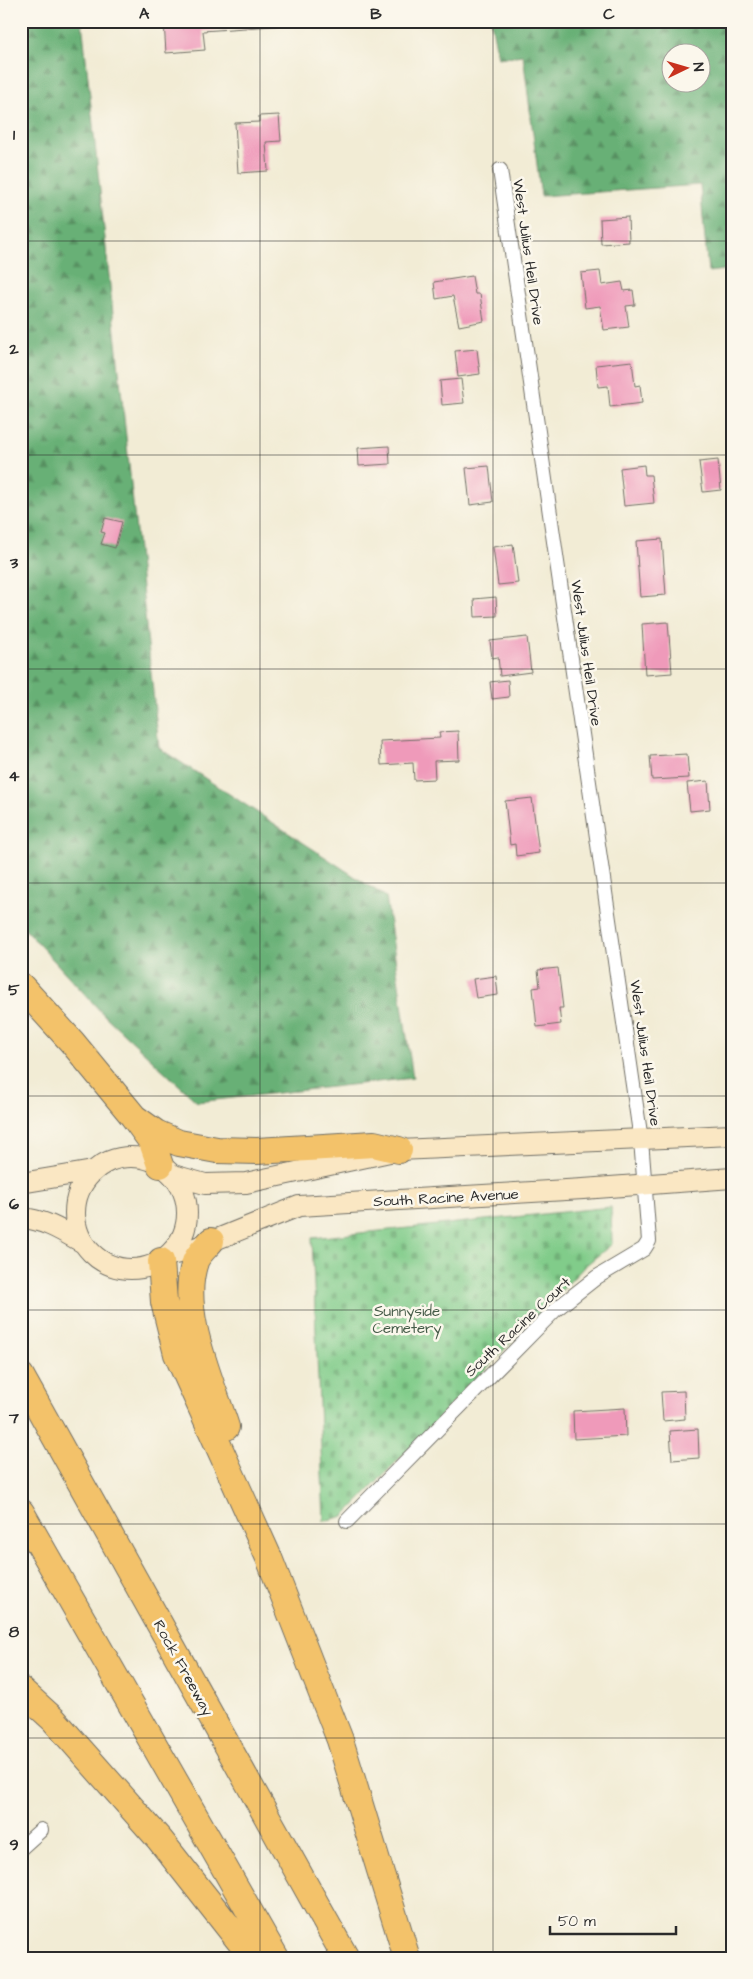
<svg xmlns="http://www.w3.org/2000/svg" width="753" height="1979" font-family="'Architects Daughter',sans-serif">
	<style>
		.forest { fill: url(#forest-firs); stroke: #4a6e50; fill-rule: evenodd }
		.cemetery { fill: url(#cemetery-stones); stroke: #567c5a }
		.building { fill: #ef9aba }
		.lines { fill: none; stroke-linecap: round; stroke-linejoin: round }
		.minor-casing { stroke: #716f66; stroke-width: 16 }
		.secondary-casing { stroke: #716f66; stroke-width: 22 }
		.motorway-casing { stroke: #716f66; stroke-width: 28 }
		.minor { stroke: #fff; stroke-width: 14 }
		.secondary { stroke: #fae7c3; stroke-width: 20 }
		.motorway { stroke: #f3c26a; stroke-width: 26 }
		.grid { fill: none; stroke: #2b2b2b; stroke-width: 1; stroke-opacity: 0.55 }
		.labels { text-anchor: middle; dominant-baseline: central; stroke-width: 5; stroke-linejoin: round; paint-order: stroke }
		.street-label { font-size: 15px; fill: #2b2b2b; stroke: #fbf7ec }
		.park-label { font-size: 15px; fill: #455b48; stroke: #fbf7ec }
		.neatline { fill: none; stroke: #2b2b2b; stroke-width: 2 }
		.grid-label { font-size: 16px; text-anchor: middle; font-weight: bold; fill: #2b2b2b }
	</style>
	<defs>
		<pattern id="forest-firs" width="22" height="20" patternUnits="userSpaceOnUse" patternTransform="scale(1.25)"><rect width="22" height="20" fill="#68b076"/><path d="M5 1l3.5 6h-7zM16 11l3.5 6h-7z" fill="#568f61"/></pattern>
		<pattern id="cemetery-stones" width="16" height="16" patternUnits="userSpaceOnUse" patternTransform="scale(1.25)"><rect width="16" height="16" fill="#81cc8a"/><path d="M2 7V4a2 2 0 0 1 4 0v3zM10 15v-3a2 2 0 0 1 4 0v3z" fill="#70af77"/></pattern>
	</defs>
	<rect width="100%" height="100%" fill="#fbf7ec"/>
	<filter id="ink" filterUnits="userSpaceOnUse"><feTurbulence type="fractalNoise" baseFrequency=".02" numOctaves="2"/><feDisplacementMap in="SourceGraphic" scale="10" xChannelSelector="R" yChannelSelector="G"/><feConvolveMatrix kernelMatrix="1 2 1 2 8 2 1 2 1" color-interpolation-filters="sRGB"/></filter>
	<filter id="wash" filterUnits="userSpaceOnUse"><feTurbulence type="fractalNoise" baseFrequency=".0096" numOctaves="4" result="noise"/><feDisplacementMap in="SourceGraphic" scale="20" xChannelSelector="R" yChannelSelector="G"/><feGaussianBlur stdDeviation="1.12" result="paint"/><feColorMatrix in="noise" values="0 0 0 0 0 0 0 0 0 0 0 0 0 0 0 0 0 1.4 0 .05"/><feComposite in="paint" operator="in"/></filter>
	<g filter="url(#wash)">
		<rect width="100%" height="100%" fill="#f2ecd5"/>
		<path class="forest" d="M 21,21 L 82,21 L 159,748 L 386,897 L 413,1078 L 197,1102 L 104,1015 L 21,925 Z
			M 491,21 L 732,21 L 732,269 L 708,272 L 700,185 L 541,196 L 523,55 L 498,58 ZM 670,52 L 700,52 L 700,82 L 670,82 Z"/>
		<path class="cemetery" d="M 611,1207 L 612,1244 L 585,1266 L 344,1516 L 324,1521 L 312,1238 Z"/>
		<g id="blocks">
			<path class="building" d="M 164,21 L 314,21 L 314,23 L 203,31 L 205,50 L 166,53 Z
				M 279,115 L 281,141 L 266,142 L 268,171 L 238,173 L 235,123 L 259,122 L 259,116 Z
				M 628,217 L 629,242 L 601,244 L 600,219 Z
				M 600,271 L 602,285 L 622,282 L 624,291 L 633,290 L 635,305 L 626,306 L 629,327 L 604,330 L 600,306 L 585,308 L 581,273 Z
				M 472,276 L 475,294 L 480,294 L 484,321 L 459,326 L 453,296 L 436,299 L 434,282 Z
				M 477,349 L 480,374 L 458,377 L 455,351 Z
				M 632,361 L 635,386 L 640,385 L 642,403 L 610,407 L 608,386 L 598,387 L 596,365 Z
				M 461,379 L 464,403 L 442,405 L 440,381 Z
				M 389,446 L 390,464 L 359,466 L 358,448 Z
				M 718,460 L 721,490 L 703,492 L 699,462 Z
				M 644,465 L 645,475 L 651,475 L 654,503 L 624,506 L 620,468 Z
				M 489,466 L 493,502 L 470,505 L 466,468 Z
				M 105,518 L 122,522 L 115,548 L 101,544 L 105,533 L 101,532 Z
				M 662,539 L 666,595 L 640,597 L 636,541 Z
				M 513,544 L 518,583 L 498,585 L 493,547 Z
				M 496,597 L 497,616 L 475,617 L 474,599 Z
				M 668,622 L 672,673 L 645,675 L 642,624 Z
				M 527,637 L 531,672 L 500,676 L 498,657 L 492,658 L 490,641 Z
				M 508,680 L 509,697 L 492,699 L 490,682 Z
				M 458,731 L 459,760 L 434,761 L 435,779 L 414,780 L 413,763 L 381,765 L 380,741 L 440,738 L 439,732 Z
				M 687,754 L 689,778 L 652,780 L 650,756 Z
				M 708,781 L 710,809 L 690,811 L 687,783 Z
				M 532,798 L 539,853 L 516,856 L 515,844 L 510,845 L 505,801 Z
				M 558,968 L 563,1008 L 559,1008 L 561,1024 L 537,1027 L 533,988 L 540,987 L 538,970 Z
				M 496,976 L 498,995 L 476,998 L 473,979 Z
				M 684,1391 L 685,1419 L 663,1421 L 661,1392 Z
				M 625,1408 L 626,1436 L 574,1439 L 573,1411 Z
				M 698,1429 L 699,1458 L 672,1460 L 670,1431 Z"/>
		</g>
	</g>
	<g filter="url(#ink)">
		<use href="#blocks" fill-opacity="0" stroke="#716f66" stroke-width="1"/>
		<g class="lines">
			<defs>
				<path id="minor" d="M 347,1521 L 555,1310 L 597,1277 L 644,1249 L 649,1241 L 641,1140 L 500,170
					M 21,1848 L 41,1830"/>
				<path id="secondary" d="M75 1213a56 56 0 1 1 112 0a56 56 0 1 1-112 0Z
					M 173,1175 L 205,1184 L 246,1183 L 399,1150 L 732,1135
					M 21,1183 L 93,1171
					M 21,1218 C 44,1219 64,1232 83,1243
					M 170,1255 L 185,1252 L 299,1206 L 583,1189 L 732,1178"/>
				<path id="motorway" d="M 21,986 L 72,1042 L 133,1116 L 152,1142 L 160,1165
					M 135,1118 L 156,1133 L 179,1143 L 217,1150 L 257,1151 L 374,1144 L 399,1150
					M 211,1241 C 206,1247 197,1255 195,1262 C 178,1311 211,1380 226,1427
					M 161,1261 L 164,1302 L 177,1354 L 269,1558 L 340,1740 L 407,1958
					M 21,1376 L 346,1958
					M 21,1512 L 276,1958
					M 21,1690 L 54,1720 L 160,1840 L 253,1958"/>
			</defs>
			<use href="#minor" class="minor-casing"/>
			<use href="#secondary" class="secondary-casing"/>
			<use href="#motorway" class="motorway-casing"/>
			<use href="#minor" class="minor"/>
			<use href="#secondary" class="secondary"/>
			<use href="#motorway" class="motorway"/>
		</g>
	</g>
	<path class="grid" d="M 260,21 L 260,1958M 493,21 L 493,1958M 21,241 L 732,241M 21,455 L 732,455M 21,669 L 732,669M 21,883 L 732,883M 21,1096 L 732,1096M 21,1310 L 732,1310M 21,1524 L 732,1524M 21,1738 L 732,1738"/>
	<g class="labels">
		<g class="street-label">
			<text transform="translate(528 252) rotate(82)">West Julius Heil Drive</text>
			<text transform="translate(586 653) rotate(82)">West Julius Heil Drive</text>
			<text transform="translate(645 1053) rotate(82)">West Julius Heil Drive</text>
			<text transform="translate(446 1198) rotate(-3)">South Racine Avenue</text>
			<text transform="translate(518 1327) rotate(-43)">South Racine Court</text>
			<text transform="translate(183 1668) rotate(61)">Rock Freeway</text>
		</g>
		<g class="park-label">
			<text x="407" y="1311">Sunnyside<tspan x="407" dy="17">Cemetery</tspan></text>
		</g>
	</g>
	<rect width="753" height="1979" fill="none" stroke="#fbf7ec" stroke-width="55"/>
	<g transform="translate(686 68) rotate(85)"><circle r="24" fill="#fbf7ec" stroke="#a8a59f"/>
	<path d="M0-4L9 19L0 12L-9 19Z" fill="#c8321e"/>
	<text y="-8" font-size="14" font-weight="bold" text-anchor="middle" fill="#2b2b2b">N</text>
	</g>
	<path d="M550 1926v8h126v-8" fill="none" stroke="#2b2b2b" stroke-width="2.5"/>
	<text x="558" y="1926" font-size="15" fill="#2b2b2b" stroke="#fbf7ec" stroke-width="4" paint-order="stroke">50 m</text>
	<rect x="28" y="28" width="698" height="1924" class="neatline"/>
	<g class="grid-label">
		<text x="144" y="19">A</text>
		<text x="376" y="19">B</text>
		<text x="609" y="19">C</text>
		<text x="14" y="140">1</text>
		<text x="14" y="354">2</text>
		<text x="14" y="568">3</text>
		<text x="14" y="781">4</text>
		<text x="14" y="995">5</text>
		<text x="14" y="1209">6</text>
		<text x="14" y="1423">7</text>
		<text x="14" y="1637">8</text>
		<text x="14" y="1850">9</text>
	</g>
</svg>
